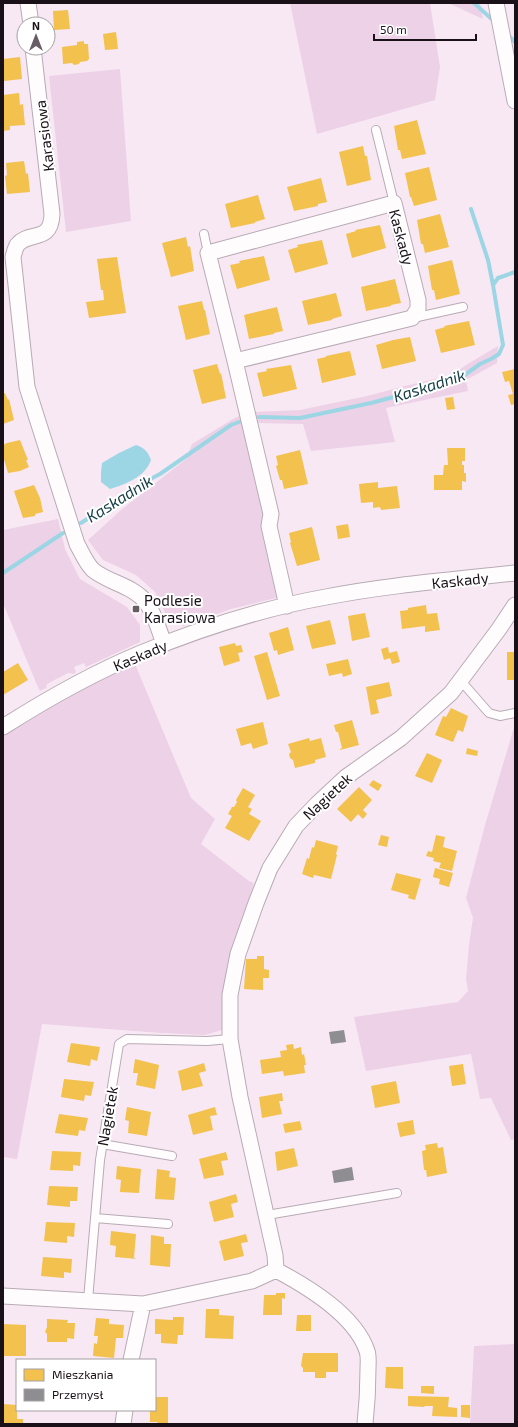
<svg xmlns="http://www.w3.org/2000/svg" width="518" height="1427" font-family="'Exo 2',sans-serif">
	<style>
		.green { fill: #edd1e7 }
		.water { fill: #9cd6e4 }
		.homes { fill: #f2c14e }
		.industry { fill: #8d8d92 }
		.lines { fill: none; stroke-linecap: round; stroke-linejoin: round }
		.stream { stroke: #9cd6e4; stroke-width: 4 }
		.service-casing { stroke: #b8abb4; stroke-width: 10 }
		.minor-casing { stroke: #b8abb4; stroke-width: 17 }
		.service { stroke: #fefcfd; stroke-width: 8 }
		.minor { stroke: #fefcfd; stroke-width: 15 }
		.poi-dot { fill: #685c65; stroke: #fff; stroke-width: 1.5 }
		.labels { text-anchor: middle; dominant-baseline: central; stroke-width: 4; stroke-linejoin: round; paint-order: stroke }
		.street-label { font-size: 15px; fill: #1a1118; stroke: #fff }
		.poi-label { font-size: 15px; fill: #1a1118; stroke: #fff; text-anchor: start }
		.water-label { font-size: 16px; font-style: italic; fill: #164047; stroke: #fff }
	</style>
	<rect width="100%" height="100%" fill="#f8e8f4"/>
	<path class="green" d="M 290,3 L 430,3 L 440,67 L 435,100 L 317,134 Z
		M 448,3 L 480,3 L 483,19 Z
		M 120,69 L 131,221 L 66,232 L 49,76 Z
		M 498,346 L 497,363 L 466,380 L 468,391 L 386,408 L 395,442 L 311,451 L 303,424 L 257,423 L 255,412 L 300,410 L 367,396 L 405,386 L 452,375 L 466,365 Z
		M 242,415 L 267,515 L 280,597 L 231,609 L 183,626 L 165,613 L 155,592 L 136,575 L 103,560 L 88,540 L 121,510 L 186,459 L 192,444 L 233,419 Z
		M 58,519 L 65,549 L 80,579 L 127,607 L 140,625 L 140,642 L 86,667 L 84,663 L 74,667 L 76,672 L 74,674 L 68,673 L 47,684 L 46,688 L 40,691 L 37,685 L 3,603 L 3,530 Z
		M 135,664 L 191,798 L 215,819 L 201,844 L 249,881 L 254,883 L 227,965 L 222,1030 L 205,1035 L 161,1033 L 42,1024 L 17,1159 L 3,1157 L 3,735 L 95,682 Z
		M 515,724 L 515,1139 L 511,1140 L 491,1098 L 480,1099 L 471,1054 L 366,1071 L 354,1017 L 458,1002 L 468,991 L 466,979 L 469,945 L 473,918 L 466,898 L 485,825 Z
		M 515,1344 L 515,1424 L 470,1424 L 474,1346 Z"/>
	<path class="water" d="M 136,445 C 145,448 148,452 151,460 C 145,477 126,484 110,489 L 101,482 L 101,472 L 102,463 L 119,453 Z"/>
	<path class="homes" d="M 68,10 L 70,29 L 54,30 L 53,11 Z
		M 116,32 L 118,49 L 105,50 L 103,34 Z
		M 84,41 L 84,44 L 88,44 L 89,59 L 87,61 L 80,62 L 79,64 L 74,65 L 72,63 L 63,64 L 62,47 L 77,45 L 77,42 Z
		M 20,57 L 22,79 L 4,81 L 3,59 Z
		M 19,93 L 20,105 L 23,104 L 25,125 L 10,126 L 10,130 L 3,131 L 3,95 Z
		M 417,120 L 426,154 L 402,159 L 400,150 L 398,150 L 394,126 Z
		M 363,146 L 365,156 L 367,156 L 371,180 L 347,186 L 339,152 Z
		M 24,161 L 26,174 L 28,173 L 30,192 L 7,194 L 5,176 L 7,175 L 6,163 Z
		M 429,167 L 437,200 L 414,206 L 411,197 L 410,197 L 405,173 Z
		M 321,178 L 327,202 L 318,204 L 318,206 L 294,211 L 287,187 Z
		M 258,195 L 265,219 L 255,222 L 255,223 L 231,228 L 225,204 Z
		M 440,214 L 449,247 L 425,253 L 423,244 L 421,244 L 417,220 Z
		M 380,225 L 386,248 L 352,258 L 346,234 L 356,231 L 355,230 Z
		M 186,237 L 188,247 L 190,246 L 194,271 L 171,277 L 162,243 Z
		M 322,240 L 328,264 L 295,273 L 288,250 L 298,247 L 297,245 Z
		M 264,256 L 270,280 L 237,289 L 230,265 L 240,263 L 239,261 Z
		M 117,257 L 126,313 L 89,318 L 86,302 L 104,300 L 103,290 L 101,290 L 97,259 Z
		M 452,260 L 460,294 L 436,300 L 434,290 L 432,290 L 428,266 Z
		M 395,279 L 401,303 L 391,305 L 391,306 L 366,311 L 361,287 Z
		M 336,293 L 342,316 L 332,319 L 332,320 L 308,325 L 302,301 Z
		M 202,301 L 204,310 L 205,310 L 210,334 L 186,340 L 178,306 Z
		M 277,307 L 283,331 L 274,333 L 274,334 L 249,339 L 244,315 Z
		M 469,321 L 475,345 L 441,353 L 435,330 L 445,327 L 444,326 Z
		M 410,337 L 416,361 L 382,369 L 376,345 L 393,340 Z
		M 350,351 L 356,375 L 322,383 L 317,359 L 326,357 L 326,356 Z
		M 217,364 L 220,374 L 221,373 L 226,398 L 202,404 L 193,370 Z
		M 291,365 L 297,389 L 263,397 L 257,373 L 267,371 L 266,369 Z
		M 515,369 L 515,404 L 511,405 L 508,395 L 513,394 L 509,381 L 505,382 L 502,372 Z
		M 5,393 L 8,400 L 9,399 L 14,420 L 3,424 L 3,394 Z
		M 453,397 L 455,409 L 447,410 L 445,398 Z
		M 20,440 L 28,460 L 26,460 L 29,467 L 20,471 L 8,473 L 3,456 L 3,445 L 7,443 Z
		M 447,448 L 465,448 L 465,461 L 462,461 L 462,465 L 464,465 L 464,473 L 466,473 L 466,482 L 462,481 L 462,490 L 434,490 L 434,475 L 443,475 L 444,465 L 448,465 Z
		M 300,450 L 308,484 L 284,489 L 282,480 L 280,480 L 276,466 L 278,465 L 276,456 Z
		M 378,482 L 378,488 L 397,486 L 400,508 L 381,510 L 380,507 L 373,508 L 373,502 L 361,503 L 359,484 Z
		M 34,485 L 40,498 L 43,512 L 35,514 L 35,516 L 23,518 L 14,491 Z
		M 348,524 L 350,537 L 338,539 L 336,526 Z
		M 312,527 L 320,560 L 297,566 L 290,543 L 291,542 L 289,533 Z
		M 426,605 L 427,614 L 437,613 L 440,630 L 425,632 L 425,626 L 402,629 L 400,611 L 408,610 L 408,608 Z
		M 365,613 L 370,637 L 352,641 L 348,616 Z
		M 330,620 L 336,644 L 312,649 L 306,626 Z
		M 288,627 L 294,650 L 278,655 L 277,650 L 274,651 L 269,633 Z
		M 235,643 L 236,646 L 241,645 L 243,652 L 238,653 L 240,661 L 224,666 L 219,647 Z
		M 388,647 L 389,653 L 397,651 L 400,662 L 392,664 L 390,658 L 384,660 L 381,649 Z
		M 267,652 L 280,696 L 267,700 L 254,656 Z
		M 507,652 L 515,652 L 515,680 L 507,680 Z
		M 348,659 L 352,674 L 343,677 L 342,673 L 329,676 L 326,664 Z
		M 18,663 L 28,680 L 3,695 L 3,672 Z
		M 389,682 L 392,696 L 376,700 L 379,713 L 371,715 L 366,687 Z
		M 451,708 L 468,716 L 463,732 L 458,730 L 453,742 L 435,735 L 443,716 L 446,717 Z
		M 352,720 L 359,745 L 340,750 L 340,749 L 342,748 L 338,732 L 336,732 L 334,725 Z
		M 263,722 L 268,744 L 253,749 L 251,743 L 241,746 L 236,729 Z
		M 309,738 L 310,741 L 321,738 L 326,757 L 315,760 L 315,763 L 295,768 L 293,760 L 290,758 L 289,754 L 291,752 L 288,744 Z
		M 467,748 L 478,751 L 477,756 L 466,754 Z
		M 427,753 L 442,760 L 432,783 L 415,776 Z
		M 373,780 L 382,785 L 378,791 L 369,785 Z
		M 359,787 L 372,800 L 363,810 L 367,814 L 363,819 L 358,814 L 351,822 L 337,809 Z
		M 243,788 L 255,795 L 248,807 L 252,809 L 249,814 L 261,821 L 249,841 L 225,828 L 232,816 L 228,814 L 232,807 L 234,807 L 237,802 L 236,800 Z
		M 381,835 L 389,837 L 387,847 L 378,845 Z
		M 436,835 L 445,837 L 443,847 L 457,851 L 452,871 L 439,868 L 441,863 L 433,861 L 434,858 L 426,856 L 428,851 L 432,852 Z
		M 316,840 L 338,846 L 336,854 L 337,855 L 331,879 L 314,875 L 313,878 L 302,874 L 307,858 L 309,859 L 312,847 L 314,848 Z
		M 435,868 L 453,873 L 449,887 L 439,884 L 440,879 L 433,877 Z
		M 396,873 L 421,879 L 415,900 L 408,898 L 409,895 L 391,890 Z
		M 257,956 L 264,956 L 264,969 L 269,970 L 269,978 L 263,978 L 263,990 L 244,989 L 246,959 L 257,959 Z
		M 71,1043 L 100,1047 L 97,1061 L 91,1059 L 90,1066 L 67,1062 Z
		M 293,1044 L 294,1049 L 301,1047 L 302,1055 L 304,1054 L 306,1065 L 304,1065 L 305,1073 L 284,1076 L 283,1071 L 262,1074 L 260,1060 L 281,1057 L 280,1051 L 287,1050 L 286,1045 Z
		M 135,1059 L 159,1065 L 155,1089 L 136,1085 L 138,1073 L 133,1073 Z
		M 204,1063 L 206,1071 L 199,1073 L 203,1086 L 182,1091 L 178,1071 Z
		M 463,1064 L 466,1084 L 452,1086 L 449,1066 Z
		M 64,1079 L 94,1082 L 91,1096 L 85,1095 L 84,1101 L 61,1097 Z
		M 396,1081 L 400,1103 L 375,1108 L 371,1086 Z
		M 282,1093 L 283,1101 L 279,1101 L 282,1114 L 262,1118 L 259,1097 Z
		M 127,1107 L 151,1112 L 147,1136 L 128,1133 L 129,1121 L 125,1120 Z
		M 215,1107 L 217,1115 L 210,1116 L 213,1130 L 193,1135 L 188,1115 Z
		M 59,1114 L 88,1118 L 85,1131 L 79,1130 L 78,1136 L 55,1133 Z
		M 413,1120 L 415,1134 L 400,1137 L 397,1123 Z
		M 300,1121 L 302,1130 L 285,1133 L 283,1124 Z
		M 437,1143 L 438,1148 L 443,1147 L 447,1173 L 427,1177 L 426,1170 L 424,1170 L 422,1151 L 426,1150 L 425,1145 Z
		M 294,1148 L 298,1166 L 277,1171 L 275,1152 Z
		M 52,1151 L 81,1152 L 80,1166 L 73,1165 L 73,1171 L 50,1170 Z
		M 226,1152 L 228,1160 L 221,1161 L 224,1175 L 204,1179 L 199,1159 Z
		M 117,1166 L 141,1169 L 139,1193 L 120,1192 L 121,1180 L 116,1179 Z
		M 157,1169 L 170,1171 L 169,1177 L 176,1178 L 174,1200 L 155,1199 Z
		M 49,1186 L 78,1187 L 77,1201 L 70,1201 L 70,1207 L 47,1205 Z
		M 236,1194 L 238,1202 L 231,1204 L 234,1217 L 214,1222 L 209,1202 Z
		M 46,1222 L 75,1223 L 74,1237 L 67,1236 L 67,1243 L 44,1241 Z
		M 111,1231 L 136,1234 L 134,1258 L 137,1259 L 115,1257 L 116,1246 L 110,1245 Z
		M 246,1234 L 248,1242 L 241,1243 L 244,1256 L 224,1261 L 219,1241 Z
		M 151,1235 L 164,1237 L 164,1244 L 171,1244 L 170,1267 L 150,1265 Z
		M 43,1257 L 72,1259 L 71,1273 L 64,1272 L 64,1278 L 41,1276 Z
		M 276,1293 L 285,1293 L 285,1299 L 282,1298 L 282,1315 L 263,1315 L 264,1295 L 276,1295 Z
		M 206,1309 L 219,1309 L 219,1315 L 234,1316 L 233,1339 L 205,1338 Z
		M 297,1315 L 311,1315 L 311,1331 L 296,1331 Z
		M 173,1317 L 184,1317 L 183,1335 L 178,1335 L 177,1344 L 161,1343 L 161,1334 L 155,1334 L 155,1319 L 173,1320 Z
		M 96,1318 L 109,1319 L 109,1324 L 124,1325 L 123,1338 L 116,1338 L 114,1358 L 93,1356 L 94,1343 L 97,1344 L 98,1336 L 94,1336 Z
		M 47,1319 L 68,1320 L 67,1323 L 75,1323 L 74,1339 L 67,1338 L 67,1342 L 47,1342 L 47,1334 L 45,1332 L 47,1327 Z
		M 3,1324 L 26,1325 L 26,1356 L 3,1356 Z
		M 303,1353 L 338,1353 L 338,1372 L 326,1372 L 326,1378 L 315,1378 L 315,1372 L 303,1372 L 303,1368 L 301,1366 Z
		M 386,1367 L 403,1367 L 403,1389 L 385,1388 Z
		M 421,1386 L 434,1386 L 434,1394 L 421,1393 Z
		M 408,1396 L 449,1397 L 448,1407 L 457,1408 L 457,1417 L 432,1416 L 433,1406 L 425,1406 L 424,1407 L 408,1406 Z
		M 155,1397 L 168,1397 L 168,1423 L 158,1424 L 157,1422 L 150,1422 L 150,1410 L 155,1410 Z
		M 3,1404 L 17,1405 L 17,1419 L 23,1419 L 23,1424 L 3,1424 Z
		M 461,1405 L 470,1405 L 470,1418 L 461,1417 Z"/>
	<path class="industry" d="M 344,1030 L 346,1042 L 331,1044 L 329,1032 Z
		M 352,1167 L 354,1180 L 334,1183 L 332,1171 Z"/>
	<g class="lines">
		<path class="stream" d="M 474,3 L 496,23
			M 506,33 L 515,42
			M 471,209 L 488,260 L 493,285
			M 259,417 L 300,418 L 371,403 L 446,383 L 459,379 L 480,364 L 491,359 L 499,354 L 503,345 L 493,285 L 498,278 L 515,272
			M 81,523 L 143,483 L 160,474 L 231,425 L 239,422
			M 3,573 L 63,533"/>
		<defs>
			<path id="service" d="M 376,130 L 394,203
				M 204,234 L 208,253
				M 413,318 L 463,307
				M 461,681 L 489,713 L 500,716 L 515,713
				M 102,1144 L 172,1156
				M 267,1215 L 397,1193
				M 95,1218 L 168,1224
				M 88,1300 L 100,1160 L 119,1044 L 127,1039 L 207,1041 L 230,1039"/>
			<path id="minor" d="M 28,3 L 31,24
				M 496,3 L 515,101
				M 33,48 L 52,214 C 51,244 29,230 17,245 C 15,249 14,253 13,257 L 27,387 L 77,544 C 82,553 86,563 93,570 C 109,583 132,585 146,602 C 155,614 159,630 164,644
				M 235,361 L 412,318 L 418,309 L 418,300 L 394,203 L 208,253 L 235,361 L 271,514 L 269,526 L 287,606
				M 3,727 C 47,699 93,673 141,653 C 199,629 265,608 326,597 C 388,585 452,580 515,573
				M 276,1270 L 275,1255 L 240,1097 L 230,1039 L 230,995 L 238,954 L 256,903 L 270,868 L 296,826 L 317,804 L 346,777 L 401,738 L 451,693 L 499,629 L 515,605
				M 276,1270 C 308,1287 355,1315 367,1351 C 369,1356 368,1364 368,1369 C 368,1388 367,1406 365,1424
				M 3,1296 L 143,1304
				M 131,1360 L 143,1304 L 252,1281 L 276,1270
				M 123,1424 L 125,1410"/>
		</defs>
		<use href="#service" class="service-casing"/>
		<use href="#minor" class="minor-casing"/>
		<use href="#service" class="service"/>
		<use href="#minor" class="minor"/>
	</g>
	<rect class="poi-dot" x="132" y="605" width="8" height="8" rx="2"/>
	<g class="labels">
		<g class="street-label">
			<text transform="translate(44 136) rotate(-97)">Karasiowa</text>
			<text transform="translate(402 237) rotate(75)">Kaskady</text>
			<text transform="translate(460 580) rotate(-6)">Kaskady</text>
			<text transform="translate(140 655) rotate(-23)">Kaskady</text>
			<text transform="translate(327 796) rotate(-43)">Nagietek</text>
			<text transform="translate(107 1116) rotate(-80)">Nagietek</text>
		</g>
		<g class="poi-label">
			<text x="144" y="600">Podlesie<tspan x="144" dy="17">Karasiowa</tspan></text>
		</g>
		<g class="water-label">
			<text transform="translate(429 385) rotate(-18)">Kaskadnik</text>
			<text transform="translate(119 498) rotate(-32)">Kaskadnik</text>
		</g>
	</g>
	<rect width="518" height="1427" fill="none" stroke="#1a1118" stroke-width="8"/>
	<rect x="16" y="1359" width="140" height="52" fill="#ffffff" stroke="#a3a0a3"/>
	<rect x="24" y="1369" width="20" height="12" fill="#f2c14e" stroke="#a3a0a3"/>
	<text x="52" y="1379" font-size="12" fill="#1a1118">Mieszkania</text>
	<rect x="24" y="1389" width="20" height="12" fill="#8d8d92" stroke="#a3a0a3"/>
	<text x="52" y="1399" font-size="12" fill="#1a1118">Przemysł</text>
	<g transform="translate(36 36)"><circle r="19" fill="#ffffff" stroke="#a3a0a3"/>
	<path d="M0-3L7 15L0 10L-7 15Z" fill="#685c65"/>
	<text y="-6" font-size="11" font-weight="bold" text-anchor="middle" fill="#1a1118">N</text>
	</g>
	<path d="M374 34v6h102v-6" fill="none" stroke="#1a1118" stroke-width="2"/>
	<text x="380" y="34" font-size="12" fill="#1a1118" stroke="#ffffff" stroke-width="3" paint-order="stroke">50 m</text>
</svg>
